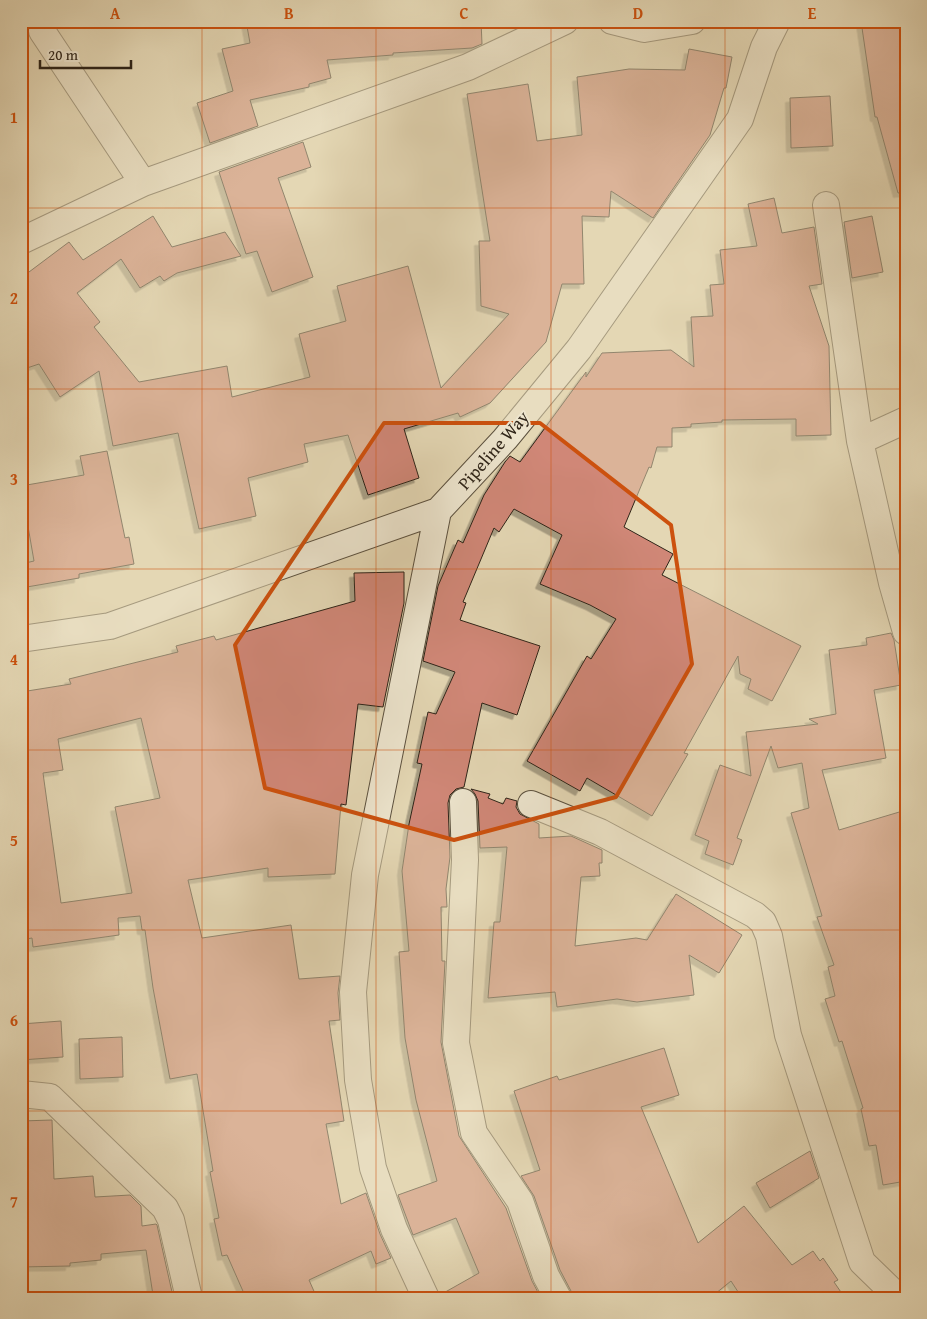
<svg xmlns="http://www.w3.org/2000/svg" width="927" height="1319" font-family="'Gentium Book Plus',serif">
	<style>
		.building { fill: #d08777; stroke: #2e2418; fill-rule: evenodd; filter: url(#shadow) }
		.lines { fill: none; stroke-linecap: round; stroke-linejoin: round }
		.street-casing { stroke: #5c513f; stroke-width: 28 }
		.street { stroke: #ede5ce; stroke-width: 26 }
		.marked { fill: none; stroke: #cc510e; stroke-width: 4; stroke-linejoin: round }
		.grid { fill: none; stroke: #cc510e; stroke-width: 1; stroke-opacity: 0.55 }
		.labels { text-anchor: middle; dominant-baseline: central; stroke-width: 4; stroke-linejoin: round; paint-order: stroke }
		.street-label { font-size: 18px; fill: #2e2418; stroke: #ede5ce }
		.neatline { fill: none; stroke: #cc510e; stroke-width: 2 }
		.grid-label { font-size: 16px; text-anchor: middle; font-weight: bold; fill: #cc510e }
	</style>
	<defs>
		<filter id="shadow"><feDropShadow dx="-4.5" dy="4.5" stdDeviation="0" flood-color="#0004"/></filter>
	</defs>
	<rect width="100%" height="100%" fill="#e4d7b4"/>
	<filter id="stains"><feTurbulence type="fractalNoise" baseFrequency=".004" numOctaves="4"/><feColorMatrix values="0 0 0 0 .2 0 0 0 0 .09 0 0 0 0 .02 0 0 0 .5 -.17"/></filter>
	<radialGradient id="worn" r=".72"><stop offset=".6" stop-color="#630" stop-opacity="0"/><stop offset="1" stop-color="#630" stop-opacity=".3"/></radialGradient>
	<path class="building" d="M 246,21 L 481,21 L 482,44 L 472,48 L 393,53 L 393,55 L 327,60 L 331,78 L 309,84 L 309,87 L 250,100 L 258,126 L 210,143 L 197,103 L 233,91 L 222,49 L 250,43 Z
		M 861,21 L 906,21 L 906,192 L 898,193 L 877,117 L 875,117 Z
		M 689,49 L 732,57 L 726,88 L 724,88 L 710,135 L 653,218 L 611,191 L 609,217 L 582,216 L 584,284 L 562,284 L 546,342 L 490,403 L 460,417 L 458,413 L 404,429 L 419,478 L 368,495 L 348,435 L 304,444 L 308,462 L 248,478 L 256,516 L 199,529 L 178,433 L 113,446 L 99,371 L 60,397 L 39,364 L 21,370 L 21,278 L 69,242 L 83,260 L 153,216 L 172,247 L 225,232 L 241,256 L 177,273 L 164,281 L 160,276 L 140,288 L 121,259 L 77,293 L 100,322 L 94,327 L 139,382 L 227,366 L 232,397 L 310,377 L 299,334 L 346,321 L 337,286 L 408,266 L 441,388 L 509,314 L 481,306 L 479,241 L 490,241 L 467,94 L 528,84 L 537,141 L 582,135 L 577,77 L 629,69 L 685,70 Z
		M 830,96 L 833,146 L 791,148 L 790,98 Z
		M 303,142 L 311,167 L 278,178 L 313,277 L 272,292 L 257,251 L 246,254 L 219,172 Z
		M 774,198 L 782,233 L 814,227 L 822,284 L 809,286 L 829,346 L 831,435 L 796,436 L 796,419 L 722,420 L 722,422 L 691,424 L 691,427 L 672,428 L 672,447 L 657,447 L 651,468 L 649,467 L 624,527 L 673,554 L 662,575 L 801,646 L 772,701 L 748,689 L 751,679 L 740,674 L 738,656 L 684,753 L 688,754 L 652,816 L 587,778 L 580,791 L 527,761 L 587,656 L 591,659 L 616,619 L 590,605 L 540,584 L 562,535 L 514,509 L 499,532 L 494,528 L 463,602 L 466,603 L 460,620 L 540,646 L 517,715 L 482,703 L 464,787 L 456,789 L 450,795 L 448,803 L 450,857 L 446,889 L 447,907 L 441,907 L 442,961 L 445,961 L 441,1042 L 459,1136 L 506,1208 L 532,1281 L 541,1298 L 441,1298 L 440,1295 L 479,1273 L 456,1218 L 413,1235 L 398,1195 L 437,1181 L 416,1100 L 405,1038 L 399,952 L 409,951 L 402,871 L 409,824 L 422,764 L 417,763 L 428,712 L 436,714 L 455,672 L 423,661 L 438,586 L 458,540 L 463,543 L 484,495 L 505,462 L 510,456 L 520,462 L 586,372 L 586,377 L 602,353 L 671,350 L 694,367 L 691,317 L 713,316 L 710,285 L 724,284 L 720,250 L 757,246 L 748,204 Z
		M 872,216 L 883,272 L 852,278 L 844,222 Z
		M 107,451 L 125,538 L 129,537 L 134,564 L 79,574 L 79,578 L 21,588 L 21,564 L 34,561 L 21,486 L 84,475 L 80,456 Z
		M 404,572 L 404,603 L 383,707 L 358,704 L 346,805 L 341,804 L 335,874 L 268,877 L 268,868 L 188,880 L 202,938 L 291,925 L 299,979 L 340,976 L 338,993 L 340,1020 L 329,1021 L 344,1121 L 326,1124 L 341,1204 L 366,1193 L 380,1234 L 391,1258 L 376,1264 L 371,1251 L 309,1280 L 317,1298 L 246,1298 L 227,1255 L 222,1256 L 214,1219 L 219,1218 L 210,1172 L 213,1171 L 197,1074 L 170,1079 L 153,988 L 145,930 L 142,930 L 140,916 L 118,918 L 119,935 L 33,947 L 32,938 L 21,940 L 21,692 L 71,684 L 69,679 L 178,652 L 176,646 L 214,636 L 216,640 L 355,601 L 354,573 ZM 141,718 L 160,798 L 115,807 L 132,893 L 61,903 L 43,773 L 63,770 L 58,739 Z
		M 891,633 L 894,640 L 901,685 L 874,690 L 886,758 L 822,770 L 839,830 L 906,810 L 906,1181 L 883,1185 L 876,1145 L 869,1146 L 861,1109 L 863,1108 L 842,1041 L 839,1042 L 825,999 L 835,996 L 828,967 L 834,965 L 817,917 L 822,916 L 791,813 L 809,808 L 802,763 L 778,768 L 771,746 L 737,838 L 742,840 L 733,865 L 705,854 L 709,841 L 695,835 L 720,765 L 751,776 L 746,732 L 818,724 L 809,719 L 836,714 L 829,650 L 867,645 L 866,638 Z
		M 471,789 L 490,794 L 488,798 L 503,804 L 506,798 L 517,801 L 516,807 L 520,814 L 539,824 L 539,838 L 571,836 L 602,850 L 602,863 L 599,863 L 600,876 L 581,877 L 575,946 L 636,938 L 647,940 L 676,894 L 742,935 L 719,973 L 689,955 L 694,995 L 637,1002 L 617,999 L 557,1007 L 555,992 L 488,998 L 494,922 L 500,922 L 507,847 L 480,848 L 478,801 L 475,794 Z
		M 61,1021 L 63,1057 L 21,1060 L 21,1024 Z
		M 122,1037 L 123,1077 L 80,1079 L 79,1039 Z
		M 664,1048 L 679,1095 L 641,1107 L 698,1243 L 744,1206 L 792,1265 L 813,1251 L 820,1261 L 823,1258 L 838,1280 L 834,1282 L 845,1298 L 742,1298 L 731,1281 L 710,1298 L 573,1298 L 571,1291 L 560,1270 L 534,1196 L 521,1176 L 540,1170 L 514,1091 L 557,1076 L 559,1080 Z
		M 52,1120 L 54,1179 L 93,1176 L 95,1197 L 130,1195 L 141,1206 L 142,1226 L 156,1224 L 157,1225 L 172,1292 L 153,1295 L 146,1250 L 101,1254 L 101,1260 L 70,1263 L 70,1266 L 21,1267 L 21,1121 Z
		M 810,1151 L 819,1178 L 770,1208 L 756,1183 Z"/>
	<g class="lines">
		<defs>
			<path id="street" d="M 612,21 L 644,29 L 692,21
				M 42,31 L 143,183
				M 826,205 L 860,441 L 892,583 L 906,632
				M 21,241 L 143,183 L 468,67 L 565,21
				M 860,441 L 906,420
				M 21,639 L 110,626 L 438,511 L 505,439 L 579,349 L 740,119 L 764,47 L 777,21
				M 463,802 L 465,860 L 456,1043 L 474,1133 L 520,1201 L 546,1276 L 558,1298
				M 531,804 L 600,832 L 755,915 L 763,922 L 769,936 L 788,1035 L 862,1262 L 899,1298
				M 21,1094 L 50,1097 L 165,1208 L 171,1220 L 189,1298
				M 426,1298 L 394,1229 L 373,1168 L 358,1080 L 353,992 L 365,875 L 438,511"/>
		</defs>
		<use href="#street" class="street-casing"/>
		<use href="#street" class="street"/>
	</g>
	<path d="M0 0H927V1319H0ZM 384,423 L 540,423 L 671,525 L 692,664 L 616,797 L 454,840 L 265,788 L 235,645 Z" fill="#e4d7b4" fill-opacity=".55" fill-rule="evenodd"/>
	<path class="marked" d="M 384,423 L 540,423 L 671,525 L 692,664 L 616,797 L 454,840 L 265,788 L 235,645 Z"/>
	<path class="grid" d="M 202,21 L 202,1298M 376,21 L 376,1298M 551,21 L 551,1298M 725,21 L 725,1298M 21,208 L 906,208M 21,389 L 906,389M 21,569 L 906,569M 21,750 L 906,750M 21,930 L 906,930M 21,1111 L 906,1111"/>
	<g class="labels">
		<g class="street-label">
			<text transform="translate(493 450) rotate(-49)">Pipeline Way</text>
		</g>
	</g>
	<rect width="927" height="1319" fill="none" stroke="#e4d7b4" stroke-width="55"/>
	<path d="M40 60v8h91v-8" fill="none" stroke="#2e2418" stroke-width="2.5"/>
	<text x="48" y="60" font-size="15" fill="#2e2418" stroke="#ede5ce" stroke-width="4" paint-order="stroke">20 m</text>
	<rect x="28" y="28" width="872" height="1264" class="neatline"/>
	<g class="grid-label">
		<text x="115" y="19">A</text>
		<text x="289" y="19">B</text>
		<text x="464" y="19">C</text>
		<text x="638" y="19">D</text>
		<text x="812" y="19">E</text>
		<text x="14" y="123">1</text>
		<text x="14" y="304">2</text>
		<text x="14" y="485">3</text>
		<text x="14" y="665">4</text>
		<text x="14" y="846">5</text>
		<text x="14" y="1026">6</text>
		<text x="14" y="1207">7</text>
	</g>
	<rect width="100%" height="100%" filter="url(#stains)"/>
	<rect width="100%" height="100%" fill="url(#worn)"/>
</svg>
